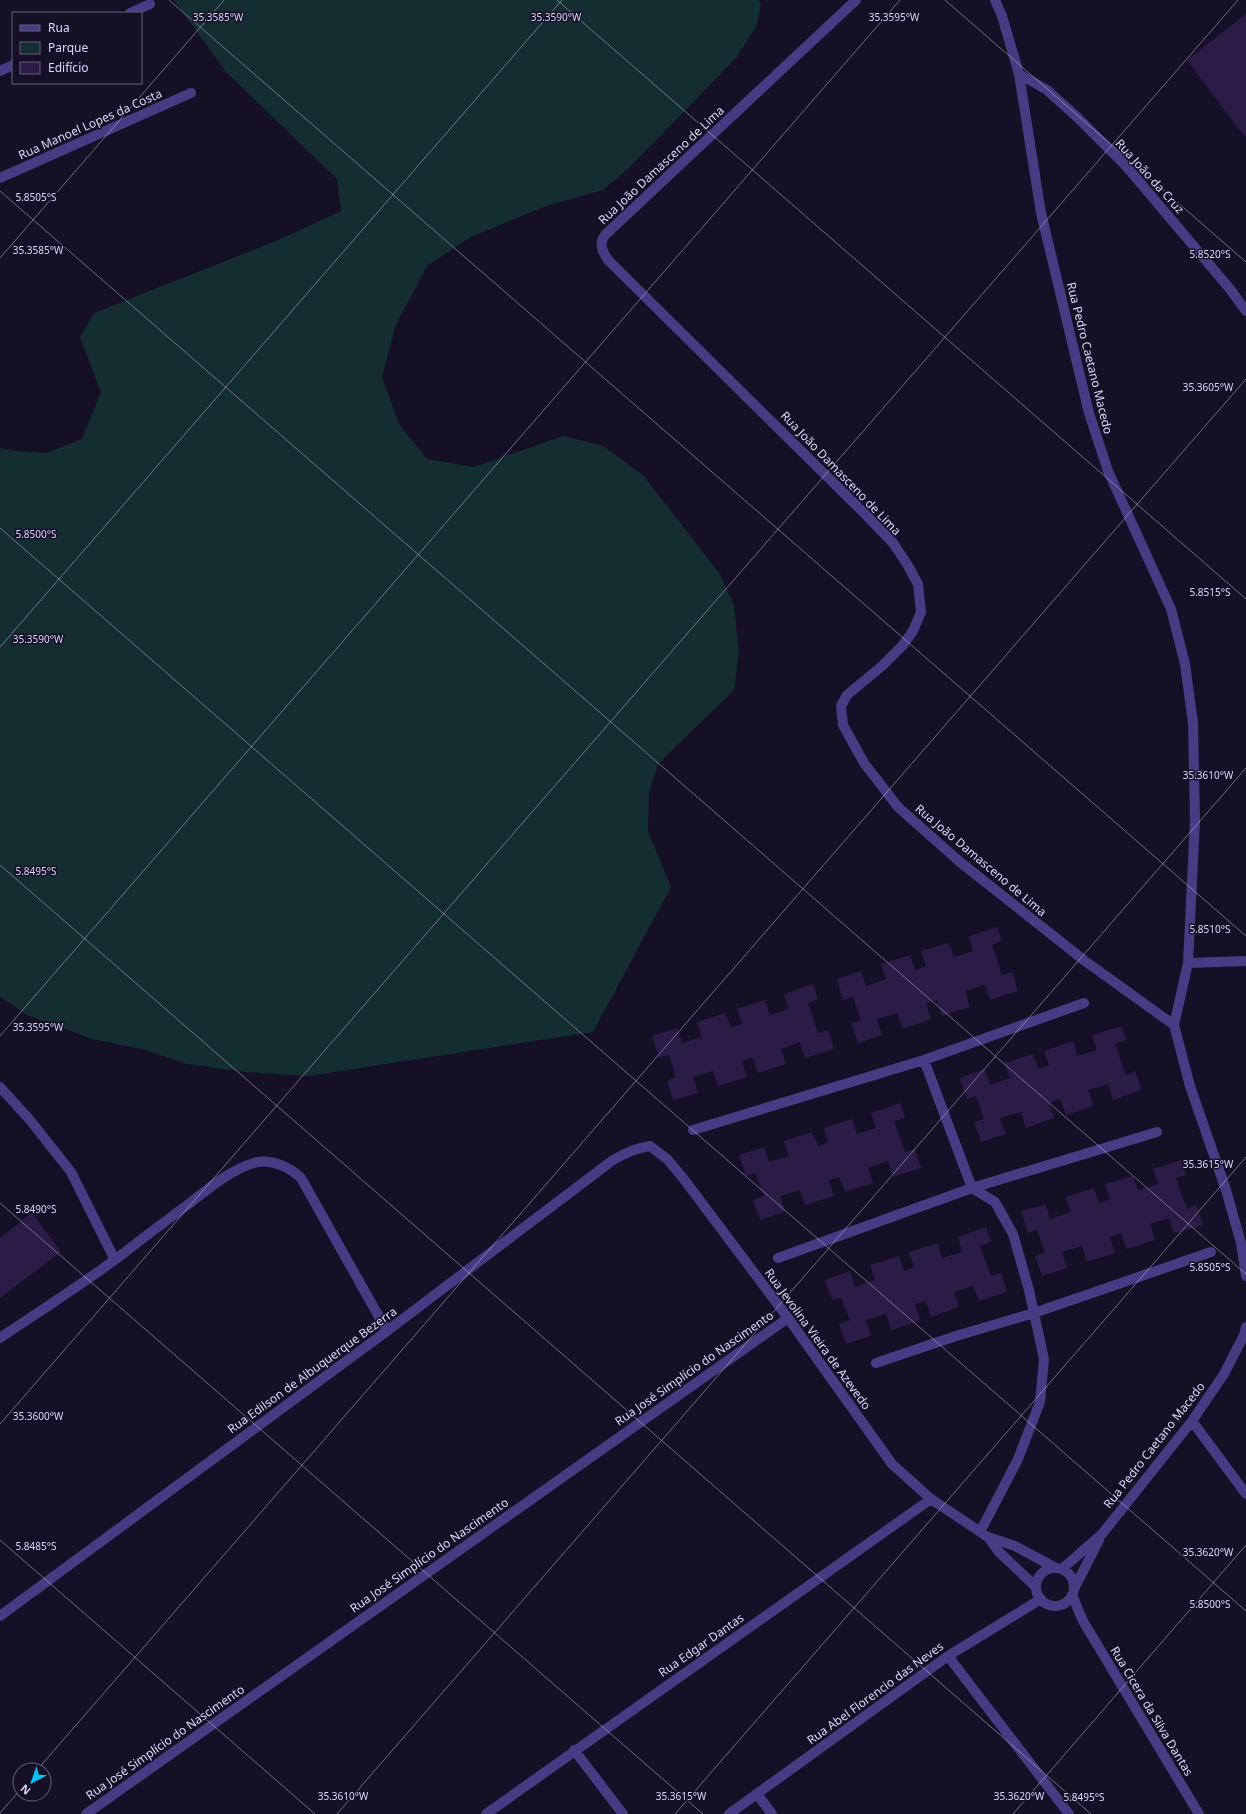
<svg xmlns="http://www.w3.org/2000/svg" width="1246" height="1814" font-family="'Noto Sans',sans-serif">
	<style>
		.green { fill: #132d30 }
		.building { fill: #2a1c46 }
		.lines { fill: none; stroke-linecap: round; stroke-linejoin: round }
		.minor { stroke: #473b84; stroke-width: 10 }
		.ticks { fill: none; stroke: #dfd5fe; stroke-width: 1; stroke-opacity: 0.45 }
		.labels { text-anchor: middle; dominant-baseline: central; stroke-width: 3; stroke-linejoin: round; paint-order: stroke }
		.street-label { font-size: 12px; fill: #dfd5fe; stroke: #161026 }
		.ticks-label { font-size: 10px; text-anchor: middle; fill: #dfd5fe; stroke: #161026; stroke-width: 3; stroke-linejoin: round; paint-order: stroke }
	</style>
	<rect width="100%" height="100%" fill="#161026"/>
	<path class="green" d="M 174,0 L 758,0 L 761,4 L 757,25 L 736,58 L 628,169 L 603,190 L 546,206 L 471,237 L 428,265 L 396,324 L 382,377 L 399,424 L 427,459 L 474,467 L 563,436 L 603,446 L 643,475 L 720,574 L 734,606 L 739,652 L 734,690 L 658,764 L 649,793 L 648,831 L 671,887 L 593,1032 L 308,1076 L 245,1072 L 187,1064 L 145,1050 L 92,1039 L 27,1015 L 0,997 L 0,448 L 17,451 L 47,453 L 82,439 L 101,392 L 80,337 L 94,313 L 276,241 L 341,211 L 337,179 L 226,72 Z"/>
	<path class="building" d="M 1246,14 L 1246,135 L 1244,136 L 1187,60 Z
		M 997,927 L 1002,941 L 992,945 L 1002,975 L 1012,972 L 1018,991 L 990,1000 L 985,985 L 965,991 L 970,1007 L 942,1016 L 937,1000 L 926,1003 L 931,1019 L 903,1029 L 897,1013 L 877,1019 L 882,1035 L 858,1043 L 851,1023 L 861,1020 L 853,997 L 843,1000 L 837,979 L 861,971 L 866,986 L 886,979 L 881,964 L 910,955 L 915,970 L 926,966 L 921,951 L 949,943 L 954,957 L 973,951 L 969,936 Z
		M 813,984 L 818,999 L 808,1003 L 818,1033 L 828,1030 L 834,1049 L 805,1058 L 800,1042 L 781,1049 L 786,1064 L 758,1073 L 753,1058 L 742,1061 L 747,1077 L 718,1086 L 713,1071 L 693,1077 L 698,1093 L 673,1100 L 667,1081 L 676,1077 L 669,1055 L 659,1058 L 652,1036 L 677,1028 L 682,1043 L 702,1037 L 697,1022 L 725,1013 L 731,1027 L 742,1024 L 737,1009 L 765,1000 L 770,1015 L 789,1009 L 784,994 Z
		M 1121,1026 L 1126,1040 L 1115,1044 L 1126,1075 L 1135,1071 L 1142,1090 L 1113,1100 L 1108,1084 L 1088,1090 L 1094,1106 L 1066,1115 L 1060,1099 L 1049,1103 L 1054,1118 L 1026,1128 L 1021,1112 L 1000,1118 L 1006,1134 L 981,1142 L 974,1122 L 984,1119 L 976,1096 L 967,1099 L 960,1078 L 985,1069 L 990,1085 L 1010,1078 L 1004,1063 L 1033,1054 L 1039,1069 L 1049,1065 L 1044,1051 L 1073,1041 L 1077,1056 L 1097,1050 L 1092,1035 Z
		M 900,1103 L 905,1118 L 894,1121 L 905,1152 L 915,1149 L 921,1168 L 893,1177 L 888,1161 L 868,1168 L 873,1183 L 845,1192 L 839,1177 L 829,1180 L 834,1196 L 805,1205 L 800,1190 L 780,1196 L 785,1212 L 760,1220 L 753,1200 L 764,1196 L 755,1173 L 746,1176 L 739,1155 L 764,1147 L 769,1162 L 789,1156 L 784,1141 L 812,1132 L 818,1146 L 828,1143 L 824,1128 L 852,1119 L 857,1134 L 876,1128 L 871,1113 Z
		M 1181,1160 L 1186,1175 L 1176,1178 L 1187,1209 L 1196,1205 L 1203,1225 L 1174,1233 L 1169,1218 L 1150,1224 L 1155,1240 L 1126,1249 L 1121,1233 L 1110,1237 L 1115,1253 L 1087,1262 L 1082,1246 L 1062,1252 L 1067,1268 L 1042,1276 L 1035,1256 L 1045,1253 L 1037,1230 L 1028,1233 L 1021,1211 L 1046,1204 L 1050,1219 L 1071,1212 L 1066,1197 L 1094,1188 L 1099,1203 L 1110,1199 L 1105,1184 L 1133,1176 L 1138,1190 L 1158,1184 L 1153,1169 Z
		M 32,1213 L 61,1252 L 0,1298 L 0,1238 Z
		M 986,1227 L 991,1242 L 980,1246 L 991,1276 L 1001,1273 L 1007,1292 L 979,1301 L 973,1286 L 954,1292 L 959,1307 L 931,1317 L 926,1301 L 915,1304 L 920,1320 L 891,1330 L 886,1314 L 866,1320 L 871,1336 L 846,1344 L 839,1324 L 850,1320 L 841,1298 L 832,1300 L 825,1280 L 850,1271 L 855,1287 L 875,1280 L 870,1265 L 899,1256 L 904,1271 L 914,1267 L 909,1252 L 938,1243 L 942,1258 L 962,1252 L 958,1237 Z"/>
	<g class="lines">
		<path class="minor" d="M 856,0 L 605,235 C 598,244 603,253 609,261 L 865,514 L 893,543 L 907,564 L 918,584 L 921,612 L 913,631 L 903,645 L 882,666 L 847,695 L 841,706 L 843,725 L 864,763 L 898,807 L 960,862 L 1085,961 L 1174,1025
			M 995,0 L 1002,16 L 1019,74 L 1041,213 L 1089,413 L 1108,471 L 1171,609 L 1185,664 L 1193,723 L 1195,820 L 1188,963 L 1174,1025 L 1190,1086 L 1226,1190 L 1241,1243 L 1246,1276
			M 130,13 L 150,4
			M 0,71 L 13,65
			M 1019,74 L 1047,90 L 1078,118 L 1126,166 L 1230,289 L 1246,311
			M 0,178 L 191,93
			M 1188,963 L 1246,961
			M 924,1060 L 972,1188 L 995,1202 L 1013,1234 L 1029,1290 L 1044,1359 L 1040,1402 L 1018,1459 L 980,1532
			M 0,1087 L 30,1120 L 71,1172 L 115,1260
			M 693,1130 L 924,1060 L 1084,1003
			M 778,1258 L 972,1188 L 1157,1132
			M 0,1338 C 40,1311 81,1285 120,1256 C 143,1238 167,1220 190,1203 C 209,1188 230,1170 254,1163 C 271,1158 289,1167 301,1178 L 387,1331
			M 876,1363 L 956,1336 L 1034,1313 L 1211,1252
			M 1192,1421 L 1246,1494
			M 988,1537 L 1015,1546 L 1056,1568
			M1036 1587a19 19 0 1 1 38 0a19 19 0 1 1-38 0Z
			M 1062,1569 L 1102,1534 L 1192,1421 L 1224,1374 L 1244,1335 L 1246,1327
			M 1074,1589 L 1099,1540
			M 1072,1595 L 1083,1621 L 1199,1814
			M 0,1616 L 387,1331 L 613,1160 C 625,1153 636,1148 650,1146 L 667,1159 L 683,1178 L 788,1318 L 892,1464 L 931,1499 L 988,1537 L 999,1552 L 1036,1587
			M 948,1656 L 1069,1814
			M 574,1750 L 623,1814
			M 757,1794 L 772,1814
			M 86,1814 L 788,1318
			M 486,1814 L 931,1499
			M 729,1814 L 948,1656 L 1041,1599"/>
	</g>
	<path class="ticks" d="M 169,0 L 1246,936M 557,0 L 1246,599M 945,0 L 1246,262M 0,191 L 1246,1274M 0,258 L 224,0M 0,528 L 1246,1611M 0,647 L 562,0M 0,865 L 1091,1814M 0,1036 L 900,0M 0,1203 L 703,1814M 0,1424 L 1238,0M 0,1540 L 315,1814M 37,1770 L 1246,379M 0,1813 L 20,1790M 337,1814 L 1246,768M 675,1814 L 1246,1157M 1013,1814 L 1246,1545"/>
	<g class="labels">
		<g class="street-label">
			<text transform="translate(90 124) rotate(-24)">Rua Manoel Lopes da Costa</text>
			<text transform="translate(661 165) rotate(-43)">Rua João Damasceno de Lima</text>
			<text transform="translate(1150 176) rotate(48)">Rua João da Cruz</text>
			<text transform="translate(1090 358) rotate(76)">Rua Pedro Caetano Macedo</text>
			<text transform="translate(841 473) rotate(46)">Rua João Damasceno de Lima</text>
			<text transform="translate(981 860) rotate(40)">Rua João Damasceno de Lima</text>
			<text transform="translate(818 1339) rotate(54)">Rua Jevolina Vieira de Azevedo</text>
			<text transform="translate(694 1368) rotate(-35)">Rua José Simplício do Nascimento</text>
			<text transform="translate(312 1370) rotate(-36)">Rua Edilson de Albuquerque Bezerra</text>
			<text transform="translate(1154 1445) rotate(-52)">Rua Pedro Caetano Macedo</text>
			<text transform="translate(429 1555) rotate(-35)">Rua José Simplício do Nascimento</text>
			<text transform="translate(701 1645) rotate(-35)">Rua Edgar Dantas</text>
			<text transform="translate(875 1693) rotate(-36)">Rua Abel Florencio das Neves</text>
			<text transform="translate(1152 1711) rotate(59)">Rua Cicera da Silva Dantas</text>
			<text transform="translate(165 1742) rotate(-35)">Rua José Simplício do Nascimento</text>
		</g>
	</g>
	<g class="ticks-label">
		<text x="218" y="21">35.3585°W</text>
		<text x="556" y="21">35.3590°W</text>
		<text x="894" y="21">35.3595°W</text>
		<text x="36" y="201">5.8505°S</text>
		<text x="38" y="254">35.3585°W</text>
		<text x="1210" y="258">5.8520°S</text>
		<text x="1208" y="391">35.3605°W</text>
		<text x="36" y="538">5.8500°S</text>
		<text x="1210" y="596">5.8515°S</text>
		<text x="38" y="643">35.3590°W</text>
		<text x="1208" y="779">35.3610°W</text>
		<text x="36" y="875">5.8495°S</text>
		<text x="1210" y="933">5.8510°S</text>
		<text x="38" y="1031">35.3595°W</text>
		<text x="1208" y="1168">35.3615°W</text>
		<text x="36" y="1213">5.8490°S</text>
		<text x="1210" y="1271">5.8505°S</text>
		<text x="38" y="1420">35.3600°W</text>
		<text x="36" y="1550">5.8485°S</text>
		<text x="1208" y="1556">35.3620°W</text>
		<text x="1210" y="1608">5.8500°S</text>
		<text x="343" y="1800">35.3610°W</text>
		<text x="681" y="1800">35.3615°W</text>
		<text x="1019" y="1800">35.3620°W</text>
		<text x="1084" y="1801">5.8495°S</text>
	</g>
	<rect x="12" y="12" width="130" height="72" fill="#161026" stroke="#665f7c"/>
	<rect x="20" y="25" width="20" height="6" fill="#473b84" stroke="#665f7c"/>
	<text x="48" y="32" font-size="12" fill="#dfd5fe">Rua</text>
	<rect x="20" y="42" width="20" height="12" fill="#132d30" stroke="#665f7c"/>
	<text x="48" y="52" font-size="12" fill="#dfd5fe">Parque</text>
	<rect x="20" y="62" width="20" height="12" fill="#2a1c46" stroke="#665f7c"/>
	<text x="48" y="72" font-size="12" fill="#dfd5fe">Edifício</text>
	<g transform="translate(32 1782) rotate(221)"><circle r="19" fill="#161026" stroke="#665f7c"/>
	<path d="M0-3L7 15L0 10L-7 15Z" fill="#05c4fa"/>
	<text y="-6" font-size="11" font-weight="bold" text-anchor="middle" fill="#dfd5fe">N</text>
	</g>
</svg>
